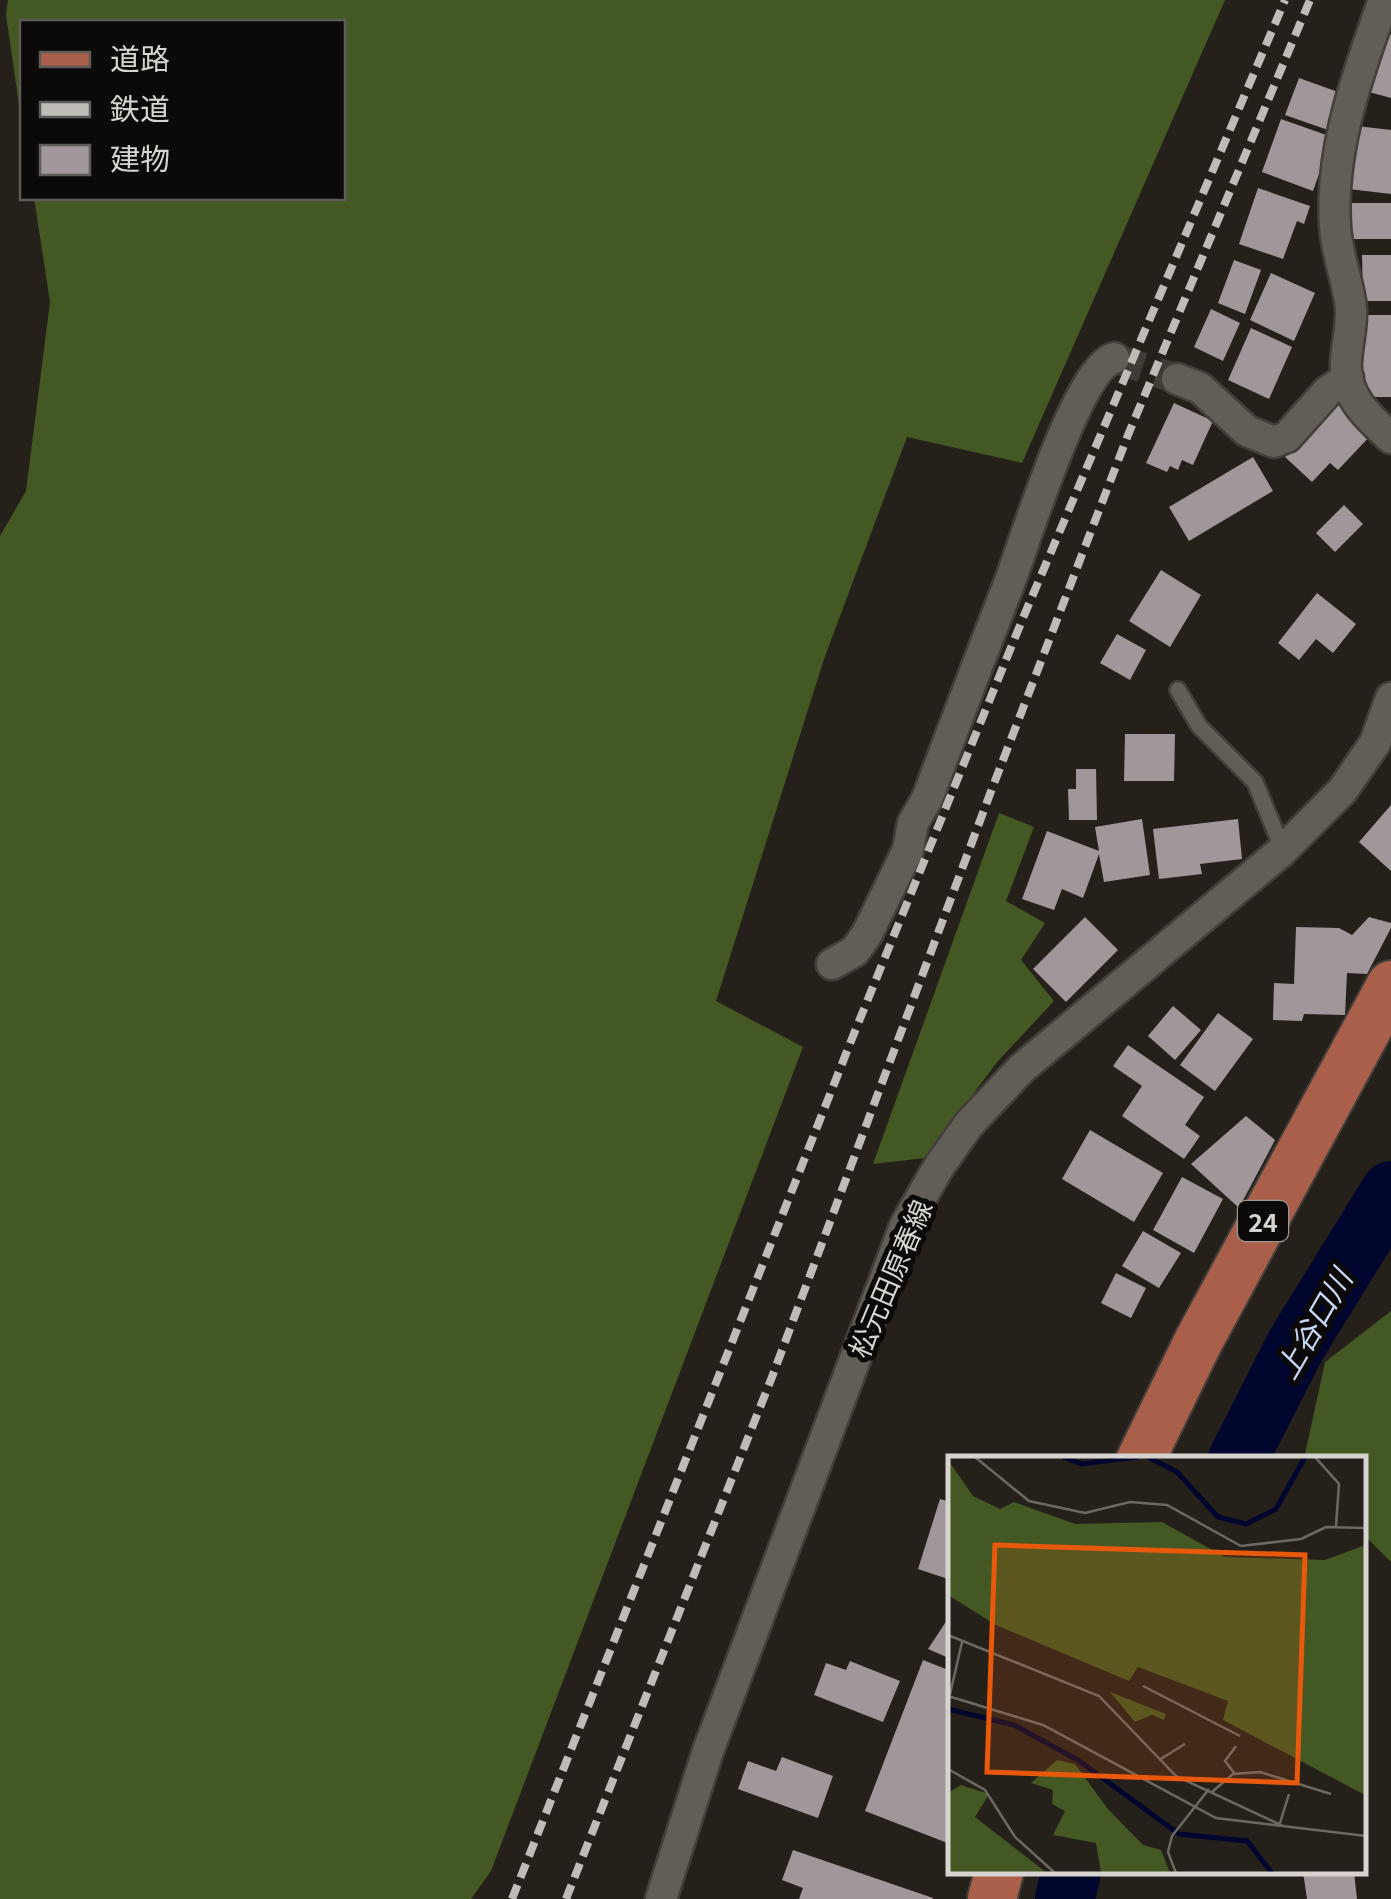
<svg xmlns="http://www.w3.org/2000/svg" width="1391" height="1899" font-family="Georgia,'Noto Sans JP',serif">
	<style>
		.forest { fill: #445823 }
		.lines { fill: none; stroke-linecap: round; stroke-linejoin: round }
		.river { stroke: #00062e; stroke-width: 60 }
		.building { fill: #a1969a }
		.minor-tunnel { stroke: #403c35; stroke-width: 30; stroke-dasharray: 30 15; stroke-linecap: butt }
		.service-casing { stroke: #423f3a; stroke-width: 20 }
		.minor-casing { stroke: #423f3a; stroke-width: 35 }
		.primary-casing { stroke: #423f3a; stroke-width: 52 }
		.service { stroke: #625e56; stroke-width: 15 }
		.minor { stroke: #625e56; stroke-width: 30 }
		.primary { stroke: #a95f49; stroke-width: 48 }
		.rail { stroke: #bfbcb8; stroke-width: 8; stroke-dasharray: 15 8; stroke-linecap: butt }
		.labels { text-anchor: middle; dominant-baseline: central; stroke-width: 10; stroke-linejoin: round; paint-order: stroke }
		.shield { fill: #0c0a08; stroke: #9a9794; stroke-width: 2.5 }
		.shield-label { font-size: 25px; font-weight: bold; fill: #d7d4d0 }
		.street-label { font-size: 28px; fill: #d7d4d0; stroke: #0c0a08 }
		.water-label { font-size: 30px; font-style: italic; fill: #c7d6f4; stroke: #0c0a08 }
		.inset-river { fill: none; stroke: #00062e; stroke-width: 5 }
		.inset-road { fill: none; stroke: #6c6963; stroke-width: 2.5 }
		.view { fill: #e8590c; fill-opacity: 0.15; stroke: #e8590c; stroke-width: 5 }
		.inset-edge { fill: none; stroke: #d7d4d0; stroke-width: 5 }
	</style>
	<rect width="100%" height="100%" fill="#25211a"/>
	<path class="forest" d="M 8,0 L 1225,0 L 1022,463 L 907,437 L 824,659 L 716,1001 L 803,1047 L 491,1871 L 471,1899 L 0,1899 L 0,536 L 26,491 L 50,302 L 34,198 L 342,198 L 342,22 L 22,22 L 22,125 L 6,15 Z
		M 999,813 L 1034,827 L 1006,901 L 1045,923 L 1021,960 L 1054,1001 L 998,1061 L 925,1158 L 873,1164 Z
		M 1391,1311 L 1391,1562 L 1364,1535 L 1364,1459 L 1304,1459 L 1325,1362 Z"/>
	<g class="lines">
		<path class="river" d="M 1238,1459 L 1296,1345 L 1391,1191
			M 1065,1899 L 1071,1872"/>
	</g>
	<path class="building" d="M 1385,33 L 1391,35 L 1391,98 L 1369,92 Z
		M 1299,78 L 1341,93 L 1328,130 L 1285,115 Z
		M 1281,119 L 1332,137 L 1313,191 L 1262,172 Z
		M 1357,126 L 1391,130 L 1391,194 L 1349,189 Z
		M 1258,188 L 1310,206 L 1304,224 L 1297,221 L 1283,259 L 1239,244 Z
		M 1352,203 L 1391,203 L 1391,239 L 1351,239 Z
		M 1362,255 L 1391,255 L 1391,301 L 1363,301 Z
		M 1234,260 L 1261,270 L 1245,314 L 1218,303 Z
		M 1271,273 L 1315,293 L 1294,341 L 1250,320 Z
		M 1211,309 L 1240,323 L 1223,361 L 1194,347 Z
		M 1363,315 L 1391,315 L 1391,397 L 1363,397 Z
		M 1251,328 L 1292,347 L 1269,399 L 1228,380 Z
		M 1337,401 L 1372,434 L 1338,470 L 1330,463 L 1312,482 L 1285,457 Z
		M 1174,403 L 1213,421 L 1193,465 L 1182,460 L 1178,470 L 1170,466 L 1167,472 L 1146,463 Z
		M 1253,457 L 1273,491 L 1189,541 L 1169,507 Z
		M 1344,505 L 1363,524 L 1335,552 L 1316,533 Z
		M 1161,570 L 1201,595 L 1170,647 L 1129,621 Z
		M 1317,593 L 1356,624 L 1333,653 L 1316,639 L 1299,660 L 1278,643 Z
		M 1117,634 L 1146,650 L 1130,680 L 1100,663 Z
		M 1125,734 L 1175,734 L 1174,781 L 1124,781 Z
		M 1076,769 L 1096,769 L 1097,820 L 1069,820 L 1068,789 L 1076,789 Z
		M 1391,805 L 1391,871 L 1359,842 Z
		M 1142,819 L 1150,875 L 1104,882 L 1099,854 L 1083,898 L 1062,889 L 1054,910 L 1022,899 L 1047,831 L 1099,851 L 1095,827 Z
		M 1238,819 L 1242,859 L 1200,864 L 1202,874 L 1159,879 L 1153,829 Z
		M 1085,917 L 1118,950 L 1066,1002 L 1033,969 Z
		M 1369,917 L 1391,923 L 1391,928 L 1367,974 L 1347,973 L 1345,1015 L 1304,1014 L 1302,1021 L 1273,1020 L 1274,983 L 1294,984 L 1296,927 L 1339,928 L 1352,935 Z
		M 1173,1006 L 1201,1030 L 1175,1060 L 1148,1036 Z
		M 1218,1013 L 1253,1039 L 1215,1091 L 1180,1065 Z
		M 1128,1045 L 1204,1097 L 1185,1125 L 1200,1136 L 1184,1159 L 1122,1116 L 1142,1086 L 1113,1066 Z
		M 1246,1116 L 1275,1140 L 1239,1208 L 1191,1164 Z
		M 1090,1130 L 1163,1173 L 1134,1222 L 1062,1179 Z
		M 1182,1177 L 1223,1199 L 1194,1253 L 1153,1230 Z
		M 1143,1231 L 1181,1253 L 1159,1288 L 1122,1266 Z
		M 1116,1273 L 1146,1288 L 1131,1318 L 1101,1303 Z
		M 940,1499 L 951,1502 L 951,1580 L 918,1569 Z
		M 951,1614 L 951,1659 L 928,1649 Z
		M 923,1660 L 951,1671 L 950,1844 L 865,1811 Z
		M 850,1661 L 900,1681 L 883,1722 L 814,1695 L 826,1663 L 846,1670 Z
		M 782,1757 L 833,1776 L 818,1818 L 738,1789 L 748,1761 L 776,1771 Z
		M 793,1850 L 933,1898 L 933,1899 L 799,1899 L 803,1888 L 782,1880 Z
		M 1303,1872 L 1354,1872 L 1357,1899 L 1307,1899 Z"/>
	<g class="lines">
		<path class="minor-tunnel" d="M 1114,358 L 1177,379"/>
		<defs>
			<path id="service" d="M 1178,690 L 1199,726 L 1255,782 L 1283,850"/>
			<path id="minor" d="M 1384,0 C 1359,70 1330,149 1335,225 C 1336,253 1348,280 1351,308 C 1352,328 1347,343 1346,362 C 1344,396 1368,417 1391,438
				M 1177,379 L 1200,388 L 1247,431 L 1274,442 L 1287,437 L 1328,391 L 1348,378
				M 832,964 L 855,951 L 867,934 L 908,850 L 913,823 L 927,799 C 954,727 981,655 1009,584 C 1025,542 1076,371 1114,358
				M 661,1899 L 708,1751 L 905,1226 L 938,1168 L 969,1124 L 1021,1069 L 1283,850 L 1342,791 L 1375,743 L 1391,698"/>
			<path id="primary" d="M 1141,1459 L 1198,1342 L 1391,985
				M 992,1899 L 999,1872"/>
		</defs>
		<use href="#service" class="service-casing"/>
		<use href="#minor" class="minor-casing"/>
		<use href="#primary" class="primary-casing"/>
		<use href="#service" class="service"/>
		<use href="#minor" class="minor"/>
		<use href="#primary" class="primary"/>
		<path class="rail" d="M 512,1899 L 855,1031 L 1023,618 L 1285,0
			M 566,1899 L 772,1377 L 990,794 L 1128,435 L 1310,0"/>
	</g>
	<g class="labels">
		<rect class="shield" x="1238" y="1201" width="50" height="40" rx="8"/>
		<g class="shield-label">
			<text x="1263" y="1221">24</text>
		</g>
		<g class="street-label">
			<text transform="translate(889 1278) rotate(-67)">松元田原春線</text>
		</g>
		<g class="water-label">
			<text transform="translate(1312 1323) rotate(-60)">上谷口川</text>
		</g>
	</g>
	<g transform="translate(948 1456)">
		<rect width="418" height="418" fill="#25211a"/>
		<path d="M 0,4 L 25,40 L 52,53 L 66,46 L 127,68 L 214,66 L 277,101 L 377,104 L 417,89 L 417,339 L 275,264 L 280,245 L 190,211 L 181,225 L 48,169 L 0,139 ZM 162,236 L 218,258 L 216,264 L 204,259 L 187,266 ZM 109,304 L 127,308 L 159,352 L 195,389 L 213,394 L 222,417 L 153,417 L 148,387 L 105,379 L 117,355 L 104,348 L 105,334 L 83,327 ZM 13,329 L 41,338 L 27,361 L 99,417 L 0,417 L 0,337 Z" fill="#445823"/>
		<path class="inset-river" d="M 115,1 L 134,8 L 190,1M 200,1 L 229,16 L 270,61 L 298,68 L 328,53 L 357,1M 0,253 L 66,269 L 130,304 L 231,378 L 299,385 L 324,417"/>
		<path class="inset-road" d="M 27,1 L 81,45 L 137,57 L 182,46 L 219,49 L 293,90 L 353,83 L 378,71 L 418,72M 367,1 L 391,28 L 388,70M 0,179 L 151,240 L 228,320 L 335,370M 195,230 L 292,280M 0,240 L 95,269 L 268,362 L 418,380M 0,247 L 14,186M 211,304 L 237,288M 0,313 L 37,334 L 67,381 L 107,417M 287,318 L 277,305 L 288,290M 264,336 L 285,318 L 312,316 L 383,338M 332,367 L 341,338M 228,417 L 220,396 L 224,380 L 261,333"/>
		<path class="view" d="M 47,89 L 357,99 L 349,327 L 39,316 Z"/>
		<rect width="418" height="418" class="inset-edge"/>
	</g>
	<rect x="20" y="20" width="325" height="180" fill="#0c0a08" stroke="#5d5b58" stroke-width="2.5"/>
	<rect x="40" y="52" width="50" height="15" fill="#a95f49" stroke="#5d5b58" stroke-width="2.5"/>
	<text x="110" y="70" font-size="30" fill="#d7d4d0">道路</text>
	<rect x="40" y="102" width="50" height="15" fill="#bfbcb8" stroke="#5d5b58" stroke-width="2.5"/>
	<text x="110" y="120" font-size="30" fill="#d7d4d0">鉄道</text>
	<rect x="40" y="145" width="50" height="30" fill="#a1969a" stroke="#5d5b58" stroke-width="2.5"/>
	<text x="110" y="170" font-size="30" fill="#d7d4d0">建物</text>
</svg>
